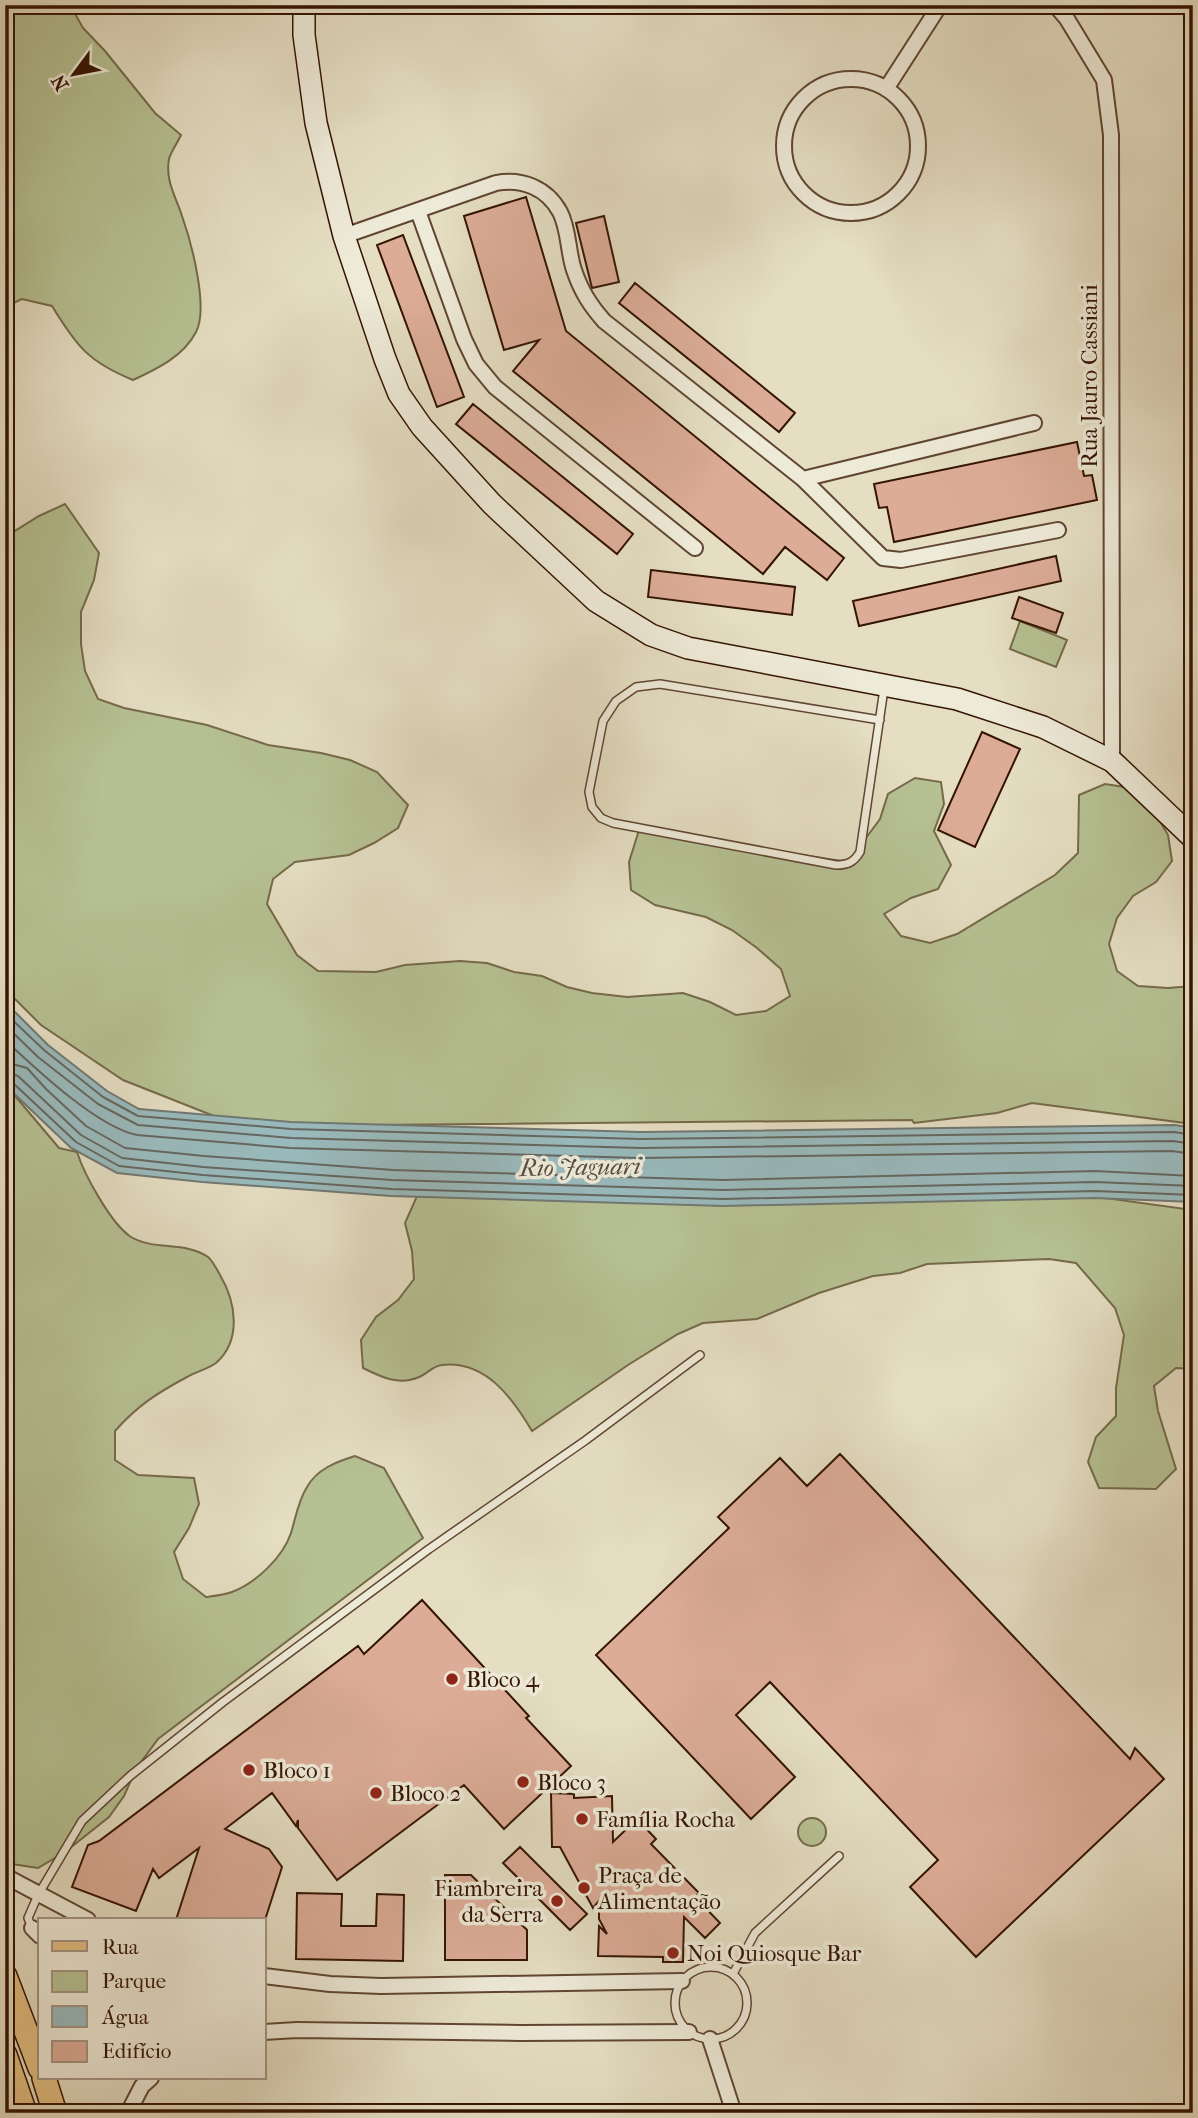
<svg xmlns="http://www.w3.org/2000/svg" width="1198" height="2118" font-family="'IM FELL French Canon',serif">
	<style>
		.green { fill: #b6c193; stroke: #756a4a; stroke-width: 2 }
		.water { fill: #99babd; stroke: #717872; stroke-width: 2 }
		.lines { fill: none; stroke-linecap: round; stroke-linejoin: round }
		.shore { stroke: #666760; stroke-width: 2 }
		.building { fill: #dcac97; stroke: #341402; stroke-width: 2 }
		.lane-casing { stroke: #604632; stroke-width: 10 }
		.street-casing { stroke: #604632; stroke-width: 18 }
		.secondary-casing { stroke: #341402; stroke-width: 24 }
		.primary-casing { stroke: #341402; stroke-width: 26 }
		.lane { stroke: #eeead8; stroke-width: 7 }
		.street { stroke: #eeead8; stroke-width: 14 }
		.secondary { stroke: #eeead8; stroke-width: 21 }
		.primary { stroke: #e2bf82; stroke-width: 23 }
		.poi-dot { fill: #8f2418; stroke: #eeead8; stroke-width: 2.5 }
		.labels { text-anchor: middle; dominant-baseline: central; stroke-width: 7; stroke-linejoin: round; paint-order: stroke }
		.street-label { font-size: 23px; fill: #341402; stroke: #eeead8 }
		.poi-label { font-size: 23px; fill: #341402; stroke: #eeead8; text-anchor: start }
		.water-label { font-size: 24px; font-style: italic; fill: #574e43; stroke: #eeead8 }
	</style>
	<rect width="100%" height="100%" fill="#e5dec3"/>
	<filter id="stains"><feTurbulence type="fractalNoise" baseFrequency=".00286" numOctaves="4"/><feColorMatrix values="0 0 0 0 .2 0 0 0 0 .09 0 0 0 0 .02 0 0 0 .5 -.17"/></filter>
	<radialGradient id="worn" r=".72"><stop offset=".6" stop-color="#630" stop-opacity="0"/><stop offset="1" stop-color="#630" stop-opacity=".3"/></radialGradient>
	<path class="green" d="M 5,5 L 70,5 L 83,28 L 105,51 L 155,113 L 181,135 C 178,142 171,151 169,159 C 165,181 176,197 182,216 C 191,241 209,308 196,332 C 184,356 157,369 133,380 C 89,362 77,347 52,306 L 22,299 L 5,307 Z
		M 65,504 L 99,553 L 94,580 L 81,612 L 81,644 L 85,671 L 98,699 L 124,708 L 207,725 L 268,745 L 321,753 L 350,760 L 377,772 L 408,805 L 398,828 L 374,843 L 349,855 L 295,862 L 273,879 L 267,904 L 297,955 L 318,971 L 376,972 L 405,965 L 460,961 L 487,963 L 514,972 L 542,976 L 567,987 L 592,993 L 627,997 L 683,993 L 710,1002 L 736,1015 L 766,1011 L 790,996 L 781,969 L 757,948 L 732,930 L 706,917 L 655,905 L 631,890 L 629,862 L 639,830 L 848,862 L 880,819 L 888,794 L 915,778 L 941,782 L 944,804 L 934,831 L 951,865 L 938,889 L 911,898 L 884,914 L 901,936 L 930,943 L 957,934 L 1055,875 L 1078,853 L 1079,795 L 1105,784 L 1131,788 L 1154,811 L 1168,835 L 1172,861 L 1156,882 L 1133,896 L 1117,918 L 1109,944 L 1117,971 L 1138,986 L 1168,988 L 1193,986 L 1193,1124 L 1032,1103 L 997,1113 L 914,1123 L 912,1120 L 260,1126 L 224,1120 L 123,1080 L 41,1025 L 5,989 L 5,528 L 13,532 L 39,516 Z
		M 1020,621 L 1067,640 L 1056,667 L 1010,649 Z
		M 5,1084 L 59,1148 L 77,1152 C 84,1174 111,1224 131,1237 C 155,1251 185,1241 208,1257 C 213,1261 217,1270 220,1275 C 236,1302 242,1340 216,1363 C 208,1369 195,1372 187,1377 C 157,1393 137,1406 115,1431 L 115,1460 L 138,1475 L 194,1478 L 199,1504 L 189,1528 L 174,1552 L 183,1579 L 206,1597 C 214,1596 224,1595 232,1592 C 256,1583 283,1557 291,1533 C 296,1517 298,1501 307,1487 C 317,1469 336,1462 355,1456 L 384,1468 L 423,1538 L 158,1739 L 136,1769 L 124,1796 L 109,1817 L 65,1852 L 38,1868 L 12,1864 L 5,1861 Z
		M 973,1180 L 1193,1210 L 1193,1369 L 1176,1368 L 1154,1386 L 1158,1411 L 1176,1469 L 1156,1489 L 1099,1488 L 1088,1462 L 1096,1437 L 1116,1416 L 1116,1388 L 1124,1335 L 1115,1308 L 1076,1263 L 1049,1259 L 927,1264 L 900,1273 L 873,1276 L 819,1293 L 757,1319 L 703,1323 L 678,1334 L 628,1365 L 532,1431 C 513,1399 486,1360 442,1365 C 434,1365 427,1374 419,1377 C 399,1386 381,1377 363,1368 L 361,1340 L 376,1317 L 398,1300 L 414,1279 L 412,1251 L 405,1223 L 417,1196 Z
		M798 1832a14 14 0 1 1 28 0a14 14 0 1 1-28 0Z"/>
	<path class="water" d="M 5,243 L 11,325 L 5,338 Z
		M 5,1002 L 48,1045 L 107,1091 L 139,1109 L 291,1122 L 641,1132 L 1175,1125 L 1193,1128 L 1193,1202 L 1095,1198 L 723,1206 L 391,1196 L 202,1182 L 117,1173 L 71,1148 L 5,1085 Z"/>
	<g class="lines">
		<path class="shore" d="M 5,1013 L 44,1050 L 103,1097 L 138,1116 L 291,1129 L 641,1139 L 1174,1132 L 1193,1135
			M 5,1025 L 38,1057 L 98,1104 L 138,1125 L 291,1138 L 641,1148 L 1173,1141 L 1193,1144
			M 5,1040 C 34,1067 97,1127 137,1135 L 290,1148 L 640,1158 L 1172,1151 L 1193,1154
			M 5,1062 L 27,1068 L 46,1089 L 86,1126 L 125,1148 L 204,1156 L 393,1170 L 723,1180 L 1095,1171 L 1193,1176
			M 5,1072 L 18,1076 L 81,1135 L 122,1158 L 203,1167 L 392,1180 L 723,1190 L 1095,1182 L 1193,1186
			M 5,1081 L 13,1083 L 76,1142 L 119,1166 L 203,1175 L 392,1189 L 723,1199 L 1095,1191 L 1193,1195"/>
	</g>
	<path class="building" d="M 526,197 L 566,331 L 844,558 L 827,580 L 785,547 L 763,574 L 513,371 L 539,340 L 504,350 L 464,216 Z
		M 604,216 L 619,282 L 592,288 L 576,223 Z
		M 403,235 L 464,397 L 437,407 L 377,245 Z
		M 635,283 L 795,413 L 779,432 L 619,303 Z
		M 473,404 L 633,534 L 617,554 L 456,424 Z
		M 1077,442 L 1084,476 L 1092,475 L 1097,500 L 894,542 L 887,507 L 879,508 L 874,484 Z
		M 1056,556 L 1061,581 L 859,626 L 853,601 Z
		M 651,570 L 795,587 L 792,615 L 648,597 Z
		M 1019,597 L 1063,613 L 1056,633 L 1012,618 Z
		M 982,732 L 1020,749 L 975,847 L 938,830 Z
		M 840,1454 L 1130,1759 L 1135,1748 L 1164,1779 L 976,1957 L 910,1887 L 938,1860 L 770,1682 L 736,1715 L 795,1777 L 751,1819 L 596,1655 L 729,1528 L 718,1517 L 780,1458 L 807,1486 Z
		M 422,1600 L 529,1716 L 526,1718 L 571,1766 L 504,1829 L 464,1785 L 337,1880 L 298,1828 L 298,1820 L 296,1826 L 272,1793 L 225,1829 L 269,1849 L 282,1867 L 265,1920 L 176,1920 L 199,1848 L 159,1878 L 153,1869 L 136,1911 L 72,1887 L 88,1845 L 99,1841 L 358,1646 L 364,1654 Z
		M 551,1793 L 574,1794 L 574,1798 L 612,1796 L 613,1842 L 637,1819 L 656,1839 L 651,1844 L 699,1893 L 695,1897 L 720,1923 L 705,1938 L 684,1917 L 683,1962 L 663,1962 L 663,1957 L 598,1956 L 599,1926 L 607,1934 L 599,1919 L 599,1901 L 593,1908 L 560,1847 L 552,1847 Z
		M 520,1847 L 587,1914 L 570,1930 L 503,1863 Z
		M 445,1875 L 471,1875 L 527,1930 L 527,1960 L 445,1960 Z
		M 297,1893 L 342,1894 L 341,1926 L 376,1926 L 377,1894 L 404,1895 L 403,1961 L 296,1959 Z"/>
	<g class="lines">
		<defs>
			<path id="lane" d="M 880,720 L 660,684 L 636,687 L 616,701 L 603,721 L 589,792 L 592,807 L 601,818 L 613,823 L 836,865 C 848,865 854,862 860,852 L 884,689
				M 32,1928 L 28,1918 L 38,1895 L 82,1821 L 130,1776 L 223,1702 L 429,1549 L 586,1440 L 700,1355
				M675 2003a36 36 0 1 1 72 0a36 36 0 1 1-72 0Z
				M 733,1974 L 755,1933 L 839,1856"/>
			<path id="street" d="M 1055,5 L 1067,19 L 1104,80 L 1111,135 L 1112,761
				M784 146a67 67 0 1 1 134 0a67 67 0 1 1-134 0Z
				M 886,89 L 940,5
				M 418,211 L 464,339 L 476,364 L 495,387 L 695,548
				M 344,236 L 496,183 C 522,178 547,188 560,212 C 569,229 568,253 574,270 C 581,291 590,305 604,321 L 803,479 L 883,558 L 901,560 L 1058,530
				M 803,479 L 1034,423
				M 5,1876 L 88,1920
				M 32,1928 L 40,1936
				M 264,1976 L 330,1984 L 381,1986 L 682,1981
				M 264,2032 L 297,2030 L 520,2033 L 689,2032
				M 710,2039 L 734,2113
				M 128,2113 L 142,2086 L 151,2078"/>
			<path id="secondary" d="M 304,5 L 304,35 L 316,123 L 344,236 L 385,359 L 399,394 L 422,427 L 492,504 L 596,601 L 651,635 L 688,648 L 957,699 L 1043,727 L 1112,761 L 1193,838"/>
			<path id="primary" d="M 5,1976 L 40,2068
				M 5,2055 L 25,2113
				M 44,2078 L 55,2113"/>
		</defs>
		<use href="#lane" class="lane-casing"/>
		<use href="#street" class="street-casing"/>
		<use href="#secondary" class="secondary-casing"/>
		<use href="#primary" class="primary-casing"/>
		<use href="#lane" class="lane"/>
		<use href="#street" class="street"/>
		<use href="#secondary" class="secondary"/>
		<use href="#primary" class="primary"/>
	</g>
	<g class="poi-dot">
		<circle cx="452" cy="1679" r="7"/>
		<circle cx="249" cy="1770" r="7"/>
		<circle cx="523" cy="1782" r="7"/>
		<circle cx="376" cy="1793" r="7"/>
		<circle cx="582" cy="1819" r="7"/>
		<circle cx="584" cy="1888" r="7"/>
		<circle cx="557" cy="1901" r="7"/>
		<circle cx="673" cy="1953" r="7"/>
	</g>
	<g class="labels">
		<g class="street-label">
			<text transform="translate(1089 376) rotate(-90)">Rua Jauro Cassiani</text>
		</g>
		<g class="poi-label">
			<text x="466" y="1679">Bloco 4</text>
			<text x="263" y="1770">Bloco 1</text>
			<text x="537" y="1782">Bloco 3</text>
			<text x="390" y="1793">Bloco 2</text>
			<text x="596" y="1819">Família Rocha</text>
			<text x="598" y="1875">Praça de<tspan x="598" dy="26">Alimentação</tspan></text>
			<text x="543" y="1888" text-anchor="end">Fiambreira<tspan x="543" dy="26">da Serra</tspan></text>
			<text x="687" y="1953">Noi Quiosque Bar</text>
		</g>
		<g class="water-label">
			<text transform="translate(580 1167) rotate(-1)">Rio Jaguari</text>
		</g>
	</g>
	<rect width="1198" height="2118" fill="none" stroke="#e5dec3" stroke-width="28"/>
	<rect x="7" y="7" width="1184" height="2104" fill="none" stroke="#341402" stroke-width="3.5"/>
	<rect x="14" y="14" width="1170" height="2090" fill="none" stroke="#341402" stroke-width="2"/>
	<rect x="38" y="1918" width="228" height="161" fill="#eeead8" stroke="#a49482" stroke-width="2"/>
	<rect x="52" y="1941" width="35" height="10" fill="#e2bf82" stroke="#a49482" stroke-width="2"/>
	<text x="102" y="1954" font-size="21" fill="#341402">Rua</text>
	<rect x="52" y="1971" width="35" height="21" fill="#b6c193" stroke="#a49482" stroke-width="2"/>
	<text x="102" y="1988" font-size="21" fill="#341402">Parque</text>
	<rect x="52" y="2006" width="35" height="21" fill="#99babd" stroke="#a49482" stroke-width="2"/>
	<text x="102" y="2024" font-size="21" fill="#341402">Água</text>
	<rect x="52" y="2041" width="35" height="21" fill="#dcac97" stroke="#a49482" stroke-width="2"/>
	<text x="102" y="2058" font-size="21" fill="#341402">Edifício</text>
	<g transform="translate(74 74) rotate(238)" stroke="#eeead8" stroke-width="5" paint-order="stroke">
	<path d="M0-5L12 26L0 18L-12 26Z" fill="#341402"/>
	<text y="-10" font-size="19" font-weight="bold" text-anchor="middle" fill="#341402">N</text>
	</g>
	<rect width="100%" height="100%" filter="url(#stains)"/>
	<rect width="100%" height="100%" fill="url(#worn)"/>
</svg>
